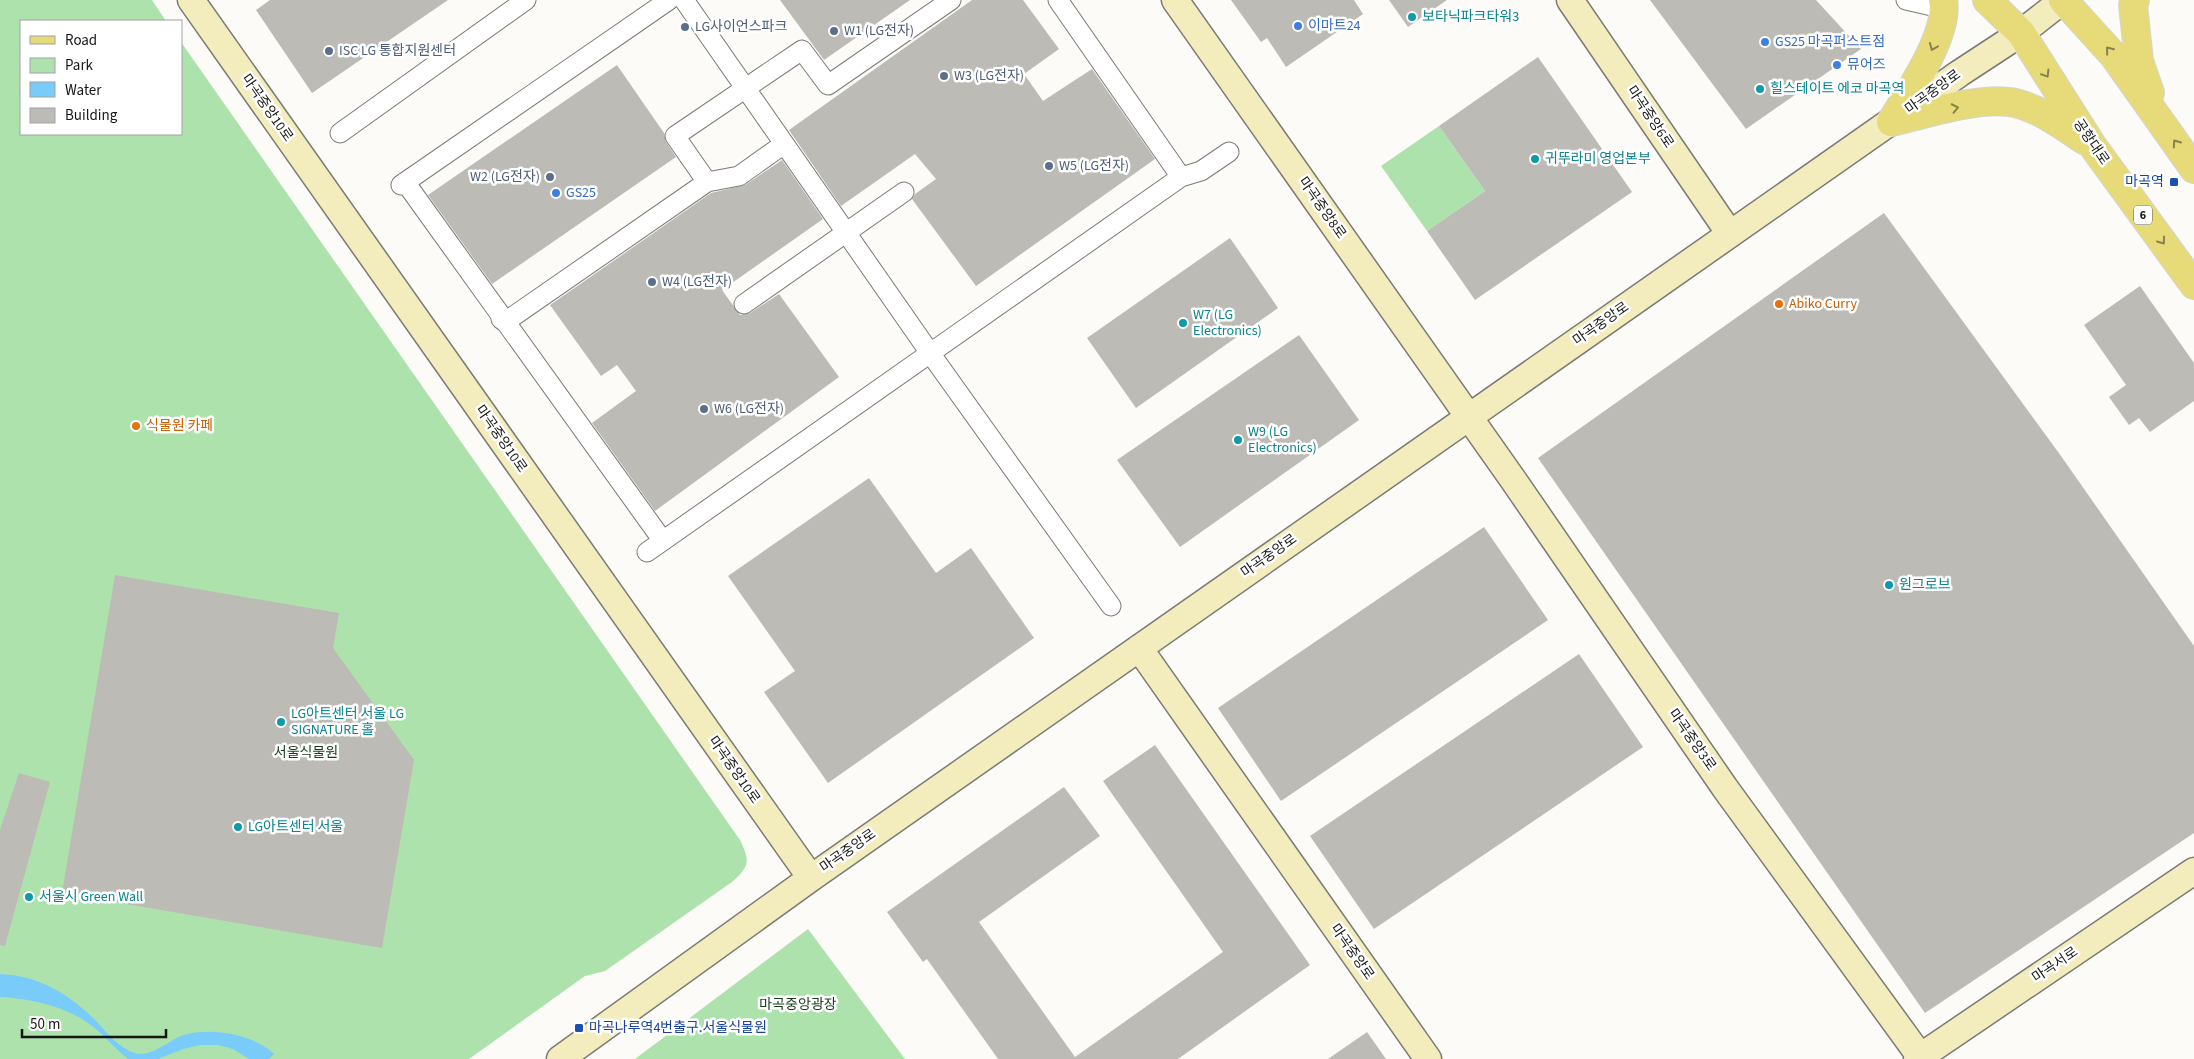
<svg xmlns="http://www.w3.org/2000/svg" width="2194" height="1059" font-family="'Source Sans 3','Noto Sans KR',sans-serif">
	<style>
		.green { fill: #ade2ad }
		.water { fill: #79cbf9 }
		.building { fill: #bcbbb6 }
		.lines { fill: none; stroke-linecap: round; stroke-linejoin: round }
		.street-casing { stroke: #7b7a76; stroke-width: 21 }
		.secondary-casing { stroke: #7b7a76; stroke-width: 29 }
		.primary-casing { stroke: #d5d5d5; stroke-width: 30 }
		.street { stroke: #fff; stroke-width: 19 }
		.secondary { stroke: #f3ecbc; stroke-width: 26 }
		.primary { stroke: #e6da79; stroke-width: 28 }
		.oneway { stroke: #88824c }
		.culture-dot { fill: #0f9aa8; stroke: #fff; stroke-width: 2 }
		.shop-dot { fill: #3f7fe0; stroke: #fff; stroke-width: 2 }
		.service-dot { fill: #5c6f8a; stroke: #fff; stroke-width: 2 }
		.transit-dot { fill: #1a4fb4; stroke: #fff; stroke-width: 2 }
		.food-dot { fill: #e8710a; stroke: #fff; stroke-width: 2 }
		.labels { text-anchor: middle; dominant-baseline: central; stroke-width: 5; stroke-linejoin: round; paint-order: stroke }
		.shield { fill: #fff; stroke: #5c5c5a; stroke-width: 1 }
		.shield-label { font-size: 12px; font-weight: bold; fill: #161614 }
		.culture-label { font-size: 14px; fill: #0d838f; stroke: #fff; text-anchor: start }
		.shop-label { font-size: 14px; fill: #366cbe; stroke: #fff; text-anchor: start }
		.service-label { font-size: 14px; fill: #4e5e75; stroke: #fff; text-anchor: start }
		.street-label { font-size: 14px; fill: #161614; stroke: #fff }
		.transit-label { font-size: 14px; fill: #164399; stroke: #fff; text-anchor: end }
		.food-label { font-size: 14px; fill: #c56008; stroke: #fff; text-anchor: start }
		.park-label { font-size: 14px; fill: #143d17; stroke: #fff }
	</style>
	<rect width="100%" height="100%" fill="#fcfbf7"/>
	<path class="green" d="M 0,0 L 152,0 L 166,21 L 21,21 L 21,134 L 181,134 L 181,42 L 740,840 C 750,861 750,866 732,882 L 605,971 L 585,976 L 469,1059 L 0,1059 Z
		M 1439,126 L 1485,191 L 1427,231 L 1381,166 Z
		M 808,929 L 905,1059 L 635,1059 Z"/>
	<path class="water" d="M 0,974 C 38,975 71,995 97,1022 C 107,1033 120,1049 135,1053 C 152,1058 168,1040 184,1035 C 211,1027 253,1034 274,1054 L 269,1059 L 249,1059 L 233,1049 L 218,1045 L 200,1045 L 183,1049 L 158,1059 L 128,1059 C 114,1048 103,1033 88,1023 C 64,1006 28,998 0,997 Z"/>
	<path class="building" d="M 270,0 L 448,0 L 312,93 L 256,10 Z
		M 780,0 L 910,0 L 824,60 Z
		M 972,0 L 1023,0 L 1059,49 L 1024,74 L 1043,101 L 1092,69 L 1155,159 L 976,286 L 912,199 L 915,194 L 936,179 L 915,154 L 841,206 L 789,130 Z
		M 1231,0 L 1354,0 L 1363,14 L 1286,67 L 1267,38 L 1261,42 Z
		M 1389,0 L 1447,0 L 1408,27 Z
		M 1650,0 L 1816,0 L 1861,49 L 1746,129 Z
		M 1538,57 L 1632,192 L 1475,300 L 1427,231 L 1485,191 L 1439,126 Z
		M 617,65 L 664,133 L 666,142 L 676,157 L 492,284 L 428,195 Z
		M 782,160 L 823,219 L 722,290 L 740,315 L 750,313 L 779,294 L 839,377 L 655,511 L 592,423 L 636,391 L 617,365 L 601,376 L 550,305 L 711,193 L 745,185 Z
		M 1884,213 L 2061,456 L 2194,646 L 2194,833 L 1925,1013 L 1538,458 Z
		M 1230,238 L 1278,308 L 1136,408 L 1087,338 Z
		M 2140,286 L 2194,363 L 2194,401 L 2150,432 L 2139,418 L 2129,425 L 2109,397 L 2126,385 L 2084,325 Z
		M 1299,335 L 1359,420 L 1180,547 L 1117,460 Z
		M 869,478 L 936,573 L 971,548 L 1034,638 L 828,783 L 764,692 L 795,671 L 728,576 Z
		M 1484,527 L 1548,620 L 1281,801 L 1218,708 Z
		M 115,575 L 339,613 L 333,648 L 414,760 L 382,948 L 62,893 Z
		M 1579,654 L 1643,747 L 1374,929 L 1310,836 Z
		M 1155,745 L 1310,965 L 1178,1059 L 998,1059 L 927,959 L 923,962 L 887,912 L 1064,787 L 1100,836 L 979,922 L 1075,1057 L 1223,952 L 1103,781 Z
		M 19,773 L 50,782 L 5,946 L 0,945 L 0,830 Z
		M 1367,1032 L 1386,1059 L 1328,1059 Z"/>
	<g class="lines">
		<defs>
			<path id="street" d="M 684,0 L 930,353 L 1111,606
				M 1058,0 L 1181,177
				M 1906,0 L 1932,6
				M 340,133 L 526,0
				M 405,182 L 663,541
				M 707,182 L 739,176 L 784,144
				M 401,185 L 669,0
				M 744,304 L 904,192
				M 501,319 L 505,322 L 707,182 L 675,136 L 802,50 L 828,85 L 951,0
				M 647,552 L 1181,177 L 1201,171 L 1229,152"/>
			<path id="secondary" d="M 191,0 L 811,878
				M 1175,0 L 1514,481 L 1725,788 L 1922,1059
				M 1570,0 L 1730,234
				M 1139,648 L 1428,1059
				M 560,1059 L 811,878 L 1960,73 L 2021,33 L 2063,0
				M 1917,1059 L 2194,871"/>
			<path id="primary" d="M 1987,0 L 2021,33 L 2092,145 L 2194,285
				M 2063,0 L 2114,56 L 2194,169
				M 2135,0 L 2133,5 L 2139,61 L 2150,93
				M 1891,122 C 1923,115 1977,97 2009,102 C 2035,105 2063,126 2084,140
				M 1891,122 C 1908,94 1950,33 1943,0"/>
		</defs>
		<use href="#street" class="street-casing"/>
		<use href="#secondary" class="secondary-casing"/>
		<use href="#primary" class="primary-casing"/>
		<use href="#street" class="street"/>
		<use href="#secondary" class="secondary"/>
		<use href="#primary" class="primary"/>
	</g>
	<defs><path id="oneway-chevron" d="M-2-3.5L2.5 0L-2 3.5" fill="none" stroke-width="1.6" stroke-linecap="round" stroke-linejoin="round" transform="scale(1.25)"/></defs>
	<g class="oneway">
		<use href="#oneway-chevron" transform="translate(1933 47) rotate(112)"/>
		<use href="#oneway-chevron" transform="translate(2109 50) rotate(-129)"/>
		<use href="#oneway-chevron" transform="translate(2046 74) rotate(58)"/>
		<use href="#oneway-chevron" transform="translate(1955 108) rotate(-12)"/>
		<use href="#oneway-chevron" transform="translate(2176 143) rotate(-125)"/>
		<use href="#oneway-chevron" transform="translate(2162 241) rotate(54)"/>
	</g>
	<g class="culture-dot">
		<circle cx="1412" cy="17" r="5"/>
		<circle cx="1760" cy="89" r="5"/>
		<circle cx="1535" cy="159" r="5"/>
		<circle cx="1183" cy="323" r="5"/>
		<circle cx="1238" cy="440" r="5"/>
		<circle cx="1889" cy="585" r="5"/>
		<circle cx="281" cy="722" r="5"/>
		<circle cx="238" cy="827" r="5"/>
		<circle cx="29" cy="897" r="5"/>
	</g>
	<g class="shop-dot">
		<circle cx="1298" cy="26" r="5"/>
		<circle cx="1765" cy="42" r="5"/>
		<circle cx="1837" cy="65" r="5"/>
		<circle cx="556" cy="193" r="5"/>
	</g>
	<g class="service-dot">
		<circle cx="685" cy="27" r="5"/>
		<circle cx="834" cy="31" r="5"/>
		<circle cx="329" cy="51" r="5"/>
		<circle cx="944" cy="76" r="5"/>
		<circle cx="1049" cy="166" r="5"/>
		<circle cx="550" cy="177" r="5"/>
		<circle cx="652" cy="282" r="5"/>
		<circle cx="704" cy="409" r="5"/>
	</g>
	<g class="transit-dot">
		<rect x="2169" y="177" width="10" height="10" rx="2.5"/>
		<rect x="574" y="1023" width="10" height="10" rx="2.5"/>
	</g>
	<g class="food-dot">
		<circle cx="1779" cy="304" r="5"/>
		<circle cx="136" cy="426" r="5"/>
	</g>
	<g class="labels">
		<rect class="shield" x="2134" y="205.5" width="18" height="19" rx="4"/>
		<g class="shield-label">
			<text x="2143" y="215">6</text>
		</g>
		<g class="culture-label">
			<text x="1422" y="17">보타닉파크타워3</text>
			<text x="1770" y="89">힐스테이트 에코 마곡역</text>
			<text x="1545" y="159">귀뚜라미 영업본부</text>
			<text x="1193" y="315">W7 (LG<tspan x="1193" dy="16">Electronics)</tspan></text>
			<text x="1248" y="432">W9 (LG<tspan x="1248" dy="16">Electronics)</tspan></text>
			<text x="1899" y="585">원그로브</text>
			<text x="291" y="714">LG아트센터 서울 LG<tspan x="291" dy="16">SIGNATURE 홀</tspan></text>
			<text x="248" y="827">LG아트센터 서울</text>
			<text x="39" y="897">서울시 Green Wall</text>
		</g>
		<g class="shop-label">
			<text x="1308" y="26">이마트24</text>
			<text x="1775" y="42">GS25 마곡퍼스트점</text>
			<text x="1847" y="65">뮤어즈</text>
			<text x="566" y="193">GS25</text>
		</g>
		<g class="service-label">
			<text x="695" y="27">LG사이언스파크</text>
			<text x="844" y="31">W1 (LG전자)</text>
			<text x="339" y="51">ISC LG 통합지원센터</text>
			<text x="954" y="76">W3 (LG전자)</text>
			<text x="1059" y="166">W5 (LG전자)</text>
			<text x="540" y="177" text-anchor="end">W2 (LG전자)</text>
			<text x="662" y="282">W4 (LG전자)</text>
			<text x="714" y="409">W6 (LG전자)</text>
		</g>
		<g class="street-label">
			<text transform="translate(1933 92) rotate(-36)">마곡중앙로</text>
			<text transform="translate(267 108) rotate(55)">마곡중앙10로</text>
			<text transform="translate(1650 117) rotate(56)">마곡중앙6로</text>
			<text transform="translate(2091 142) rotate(56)">공항대로</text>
			<text transform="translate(1322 208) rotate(55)">마곡중앙8로</text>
			<text transform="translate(1601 324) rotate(-35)">마곡중앙로</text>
			<text transform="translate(501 439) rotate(55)">마곡중앙10로</text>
			<text transform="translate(1269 556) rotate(-35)">마곡중앙로</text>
			<text transform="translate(1692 740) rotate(55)">마곡중앙3로</text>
			<text transform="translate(734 770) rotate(55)">마곡중앙10로</text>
			<text transform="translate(848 851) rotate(-35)">마곡중앙로</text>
			<text transform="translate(1352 952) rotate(55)">마곡중앙로</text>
			<text transform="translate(2055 965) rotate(-34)">마곡서로</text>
		</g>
		<g class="transit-label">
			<text x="2164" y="182">마곡역</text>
			<text x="589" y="1028" text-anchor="start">마곡나루역4번출구.서울식물원</text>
		</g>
		<g class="food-label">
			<text x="1789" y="304">Abiko Curry</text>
			<text x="146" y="426">식물원 카페</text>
		</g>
		<g class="park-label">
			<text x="306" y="753">서울식물원</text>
			<text x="798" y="1005">마곡중앙광장</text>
		</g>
	</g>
	<rect x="20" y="20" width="162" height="115" fill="#ffffff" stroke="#a2a2a1"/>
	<rect x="30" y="36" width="25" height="8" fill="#e6da79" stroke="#a2a2a1"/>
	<text x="65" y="45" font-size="15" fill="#161614">Road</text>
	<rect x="30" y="58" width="25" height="15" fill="#ade2ad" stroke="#a2a2a1"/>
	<text x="65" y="70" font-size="15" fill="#161614">Park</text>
	<rect x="30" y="82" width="25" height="15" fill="#79cbf9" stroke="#a2a2a1"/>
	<text x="65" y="95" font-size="15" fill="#161614">Water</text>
	<rect x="30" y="108" width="25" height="15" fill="#bcbbb6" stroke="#a2a2a1"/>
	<text x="65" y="120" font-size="15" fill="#161614">Building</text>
	<path d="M22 1029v8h144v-8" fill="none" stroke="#161614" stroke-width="2.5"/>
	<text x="30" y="1029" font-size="15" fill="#161614" stroke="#ffffff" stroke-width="4" paint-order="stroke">50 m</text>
</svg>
